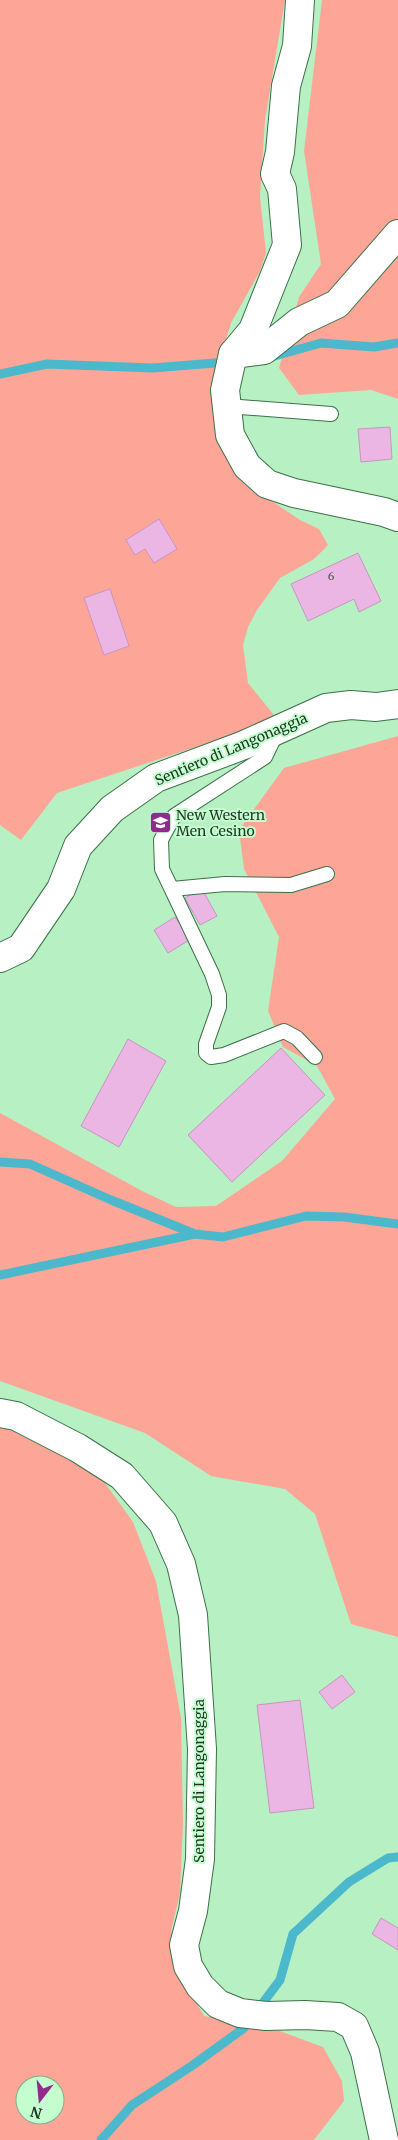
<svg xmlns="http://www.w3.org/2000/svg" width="398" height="2140" font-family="Merriweather,serif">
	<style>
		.green { fill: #fda697; fill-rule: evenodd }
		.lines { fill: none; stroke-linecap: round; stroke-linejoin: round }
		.stream { stroke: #4bb9cb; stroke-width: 9 }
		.building { fill: #ebb6e4; stroke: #c895c2 }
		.service-casing { stroke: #3c7149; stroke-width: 16 }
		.minor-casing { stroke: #3c7149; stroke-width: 30 }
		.tertiary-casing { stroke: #3c7149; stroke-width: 30 }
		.service { stroke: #fff; stroke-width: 14 }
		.minor { stroke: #fff; stroke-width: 28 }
		.tertiary { stroke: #fff; stroke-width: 28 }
		.labels { text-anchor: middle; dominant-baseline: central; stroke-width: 4; stroke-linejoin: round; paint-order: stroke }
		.number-label { font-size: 11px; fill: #515553 }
		.street-label { font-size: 14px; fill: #1e3523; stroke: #c4fecf }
		.poi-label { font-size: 14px; fill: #1e3523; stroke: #c4fecf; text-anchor: start }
	</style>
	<rect width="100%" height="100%" fill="#b7f0c2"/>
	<path class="green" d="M 0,0 L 285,0 L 265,120 L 260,197 L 266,253 L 260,271 L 231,323 L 215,376 L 251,487 L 300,520 L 319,529 L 328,545 L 314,559 L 280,578 L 257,610 L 248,627 L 243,645 L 248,683 L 274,715 L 256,727 L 57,793 L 21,840 L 0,825 Z
		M 322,0 L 398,0 L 398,399 L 371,390 L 299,395 L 279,368 L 299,297 L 321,264 L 304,151 Z
		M 398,736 L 398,1637 L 351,1624 L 315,1514 L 285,1489 L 211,1476 L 145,1433 L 0,1381 L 0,1113 L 142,1191 L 176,1207 L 216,1206 L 282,1161 L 335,1099 L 317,1066 L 283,1047 L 268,1011 L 279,937 L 244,869 L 239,830 L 284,768 Z
		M 0,1427 L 29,1435 L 100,1476 L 133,1522 L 156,1581 L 181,1718 L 183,1823 L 180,1893 L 171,1931 L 182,1978 L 204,2016 L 266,2026 L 323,2047 L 342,2081 L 344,2101 L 314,2140 L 0,2140 ZM 25,2085 L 55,2085 L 55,2115 L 25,2115 Z"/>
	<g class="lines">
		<path class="stream" d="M 271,357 L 321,343 L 374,347 L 398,343
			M 0,374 L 47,364 L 152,368 L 228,362
			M 0,1162 L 30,1164 L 111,1200 L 195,1234
			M 0,1275 L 195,1234 L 223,1237 L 306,1216 L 344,1217 L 398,1224
			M 101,2140 L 132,2105 L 193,2065 L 244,2028 L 280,1980 L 293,1934 L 349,1882 L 388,1858 L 398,1857"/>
	</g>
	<path class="building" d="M 390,427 L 392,459 L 361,462 L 358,429 Z
		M 159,519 L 177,549 L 154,563 L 145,549 L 135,555 L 126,540 Z
		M 358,553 L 381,601 L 359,612 L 354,599 L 308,621 L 291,584 Z
		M 110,589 L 129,646 L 104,655 L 84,598 Z
		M 202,889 L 217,916 L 200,925 L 185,898 Z
		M 175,917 L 191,939 L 168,953 L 154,930 Z
		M 128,1039 L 166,1061 L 119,1147 L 81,1126 Z
		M 281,1048 L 325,1095 L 232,1182 L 188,1135 Z
		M 342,1675 L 355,1692 L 332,1709 L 319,1692 Z
		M 300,1700 L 314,1808 L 270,1813 L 257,1705 Z
		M 381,1918 L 398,1928 L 398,1950 L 372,1934 Z"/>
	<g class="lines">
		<defs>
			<path id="service" d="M 227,406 L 331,414
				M 276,734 L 265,757 L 174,816 L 161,840 L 162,869 L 212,974 L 219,995 L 219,1007 L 206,1044 L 206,1053 L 211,1057 L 224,1055 L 284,1031 L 297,1038 L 315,1057
				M 172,889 L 225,884 L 291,885 L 327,874"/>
			<path id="minor" d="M 233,354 L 264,350 L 299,322 L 337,304 L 398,234"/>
			<path id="tertiary" d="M 300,0 L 297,46 L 286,86 L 280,152 L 275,174 L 282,189 L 287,245 L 253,330 L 233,354 L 225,390 L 230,435 L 247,466 L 267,484 L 294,493 L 384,512 L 398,517
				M 0,958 L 21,948 L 61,889 L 78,846 L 112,809 L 156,778 L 244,745 L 326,708 L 351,705 L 376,707 L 398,704
				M 0,1413 L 16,1416 L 78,1448 L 122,1476 L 163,1523 L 181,1564 L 193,1615 L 202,1749 L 200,1859 L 193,1911 L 184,1945 L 188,1966 L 200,1986 L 218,2004 L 240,2013 L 266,2016 L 305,2015 L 338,2017 L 354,2026 L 365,2052 L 384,2140"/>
		</defs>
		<use href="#service" class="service-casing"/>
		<use href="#minor" class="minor-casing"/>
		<use href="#tertiary" class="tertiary-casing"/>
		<use href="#service" class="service"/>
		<use href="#minor" class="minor"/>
		<use href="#tertiary" class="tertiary"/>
	</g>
	<defs>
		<symbol id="school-square" viewBox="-11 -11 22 22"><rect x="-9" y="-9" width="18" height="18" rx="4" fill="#92298c" stroke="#c4fecf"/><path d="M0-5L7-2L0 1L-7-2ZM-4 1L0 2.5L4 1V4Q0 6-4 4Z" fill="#fff"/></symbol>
	</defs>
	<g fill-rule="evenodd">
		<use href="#school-square" x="148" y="810" width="25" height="25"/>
	</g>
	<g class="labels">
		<g class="number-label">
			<text x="331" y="576">6</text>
		</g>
		<g class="street-label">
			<text transform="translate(231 749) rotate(-23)">Sentiero di Langonaggia</text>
			<text transform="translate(199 1781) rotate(-90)">Sentiero di Langonaggia</text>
		</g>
		<g class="poi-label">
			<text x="176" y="815">New Western<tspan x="176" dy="16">Men Cesino</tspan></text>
		</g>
	</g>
	<g transform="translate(40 2100) rotate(196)"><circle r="24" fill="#c4fecf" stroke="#82ae8a"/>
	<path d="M0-4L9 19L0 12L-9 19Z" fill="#92298c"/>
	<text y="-8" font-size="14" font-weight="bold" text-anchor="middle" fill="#1e3523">N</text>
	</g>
</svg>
